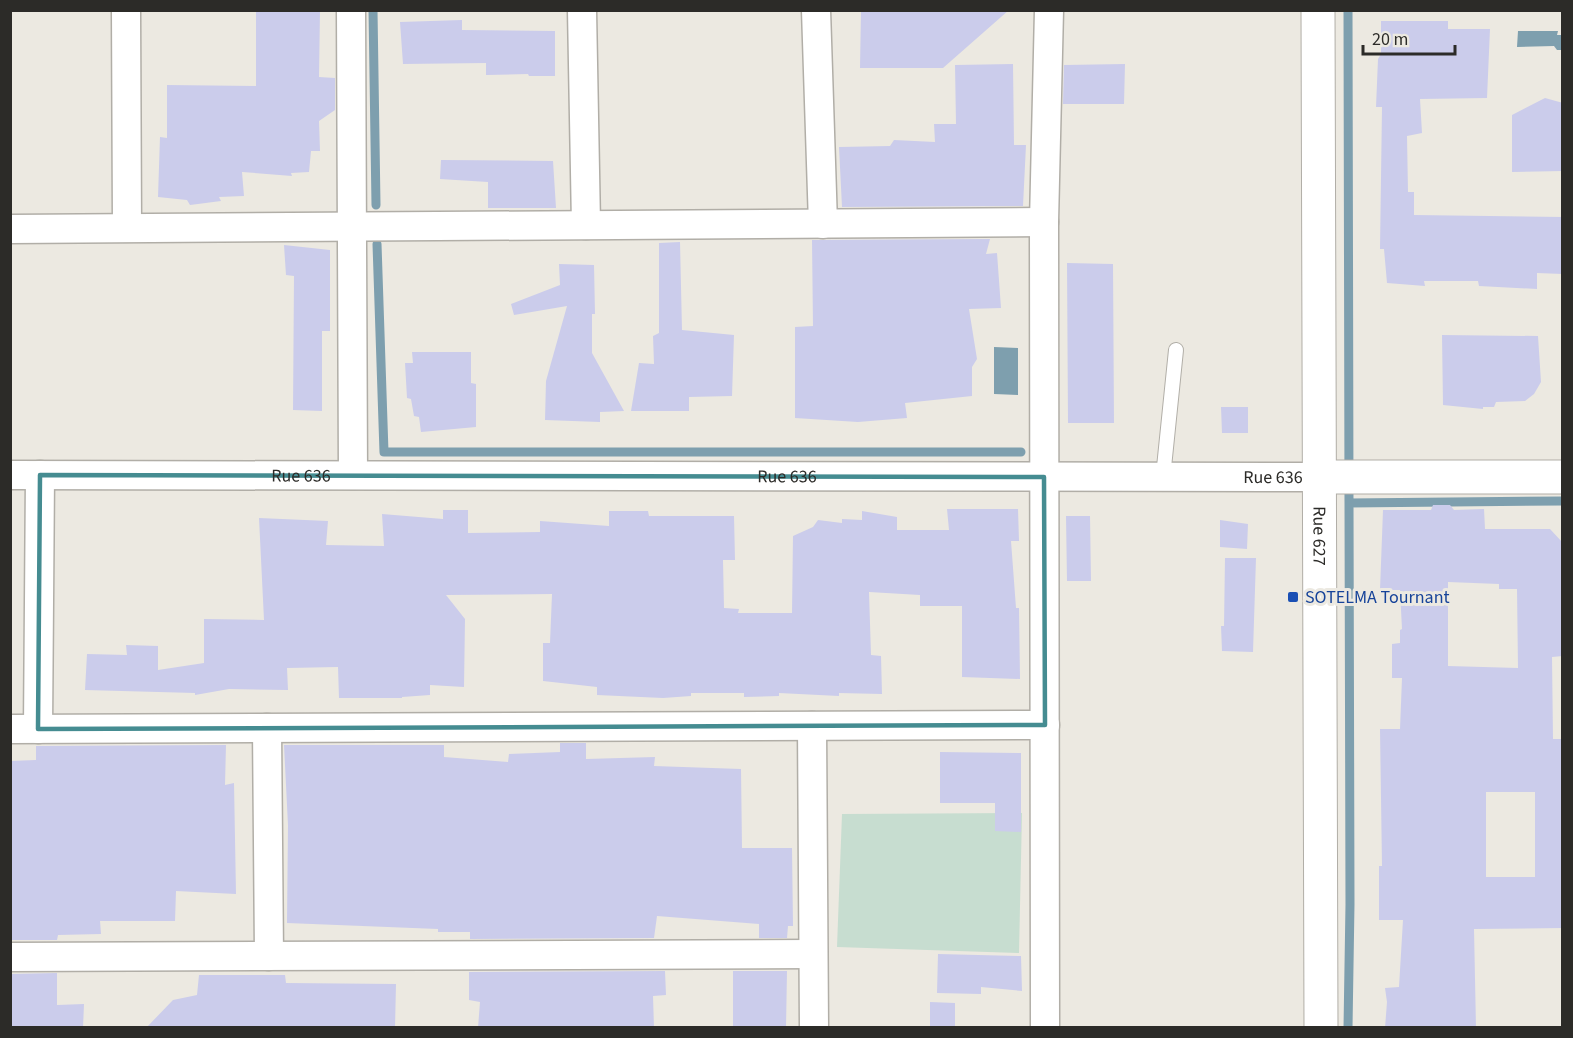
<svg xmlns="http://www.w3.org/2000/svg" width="1573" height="1038" font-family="'Source Sans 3',sans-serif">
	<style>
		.green { fill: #c7ddd0 }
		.water { fill: #7e9fae }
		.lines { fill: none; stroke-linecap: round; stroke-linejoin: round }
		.stream { stroke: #7e9fae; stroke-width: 9 }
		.building { fill: #cbcceb; fill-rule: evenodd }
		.service-casing { stroke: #b1aea7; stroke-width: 16 }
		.minor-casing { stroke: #b1aea7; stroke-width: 31 }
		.tertiary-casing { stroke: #b1aea7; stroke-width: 35 }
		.service { stroke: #fff; stroke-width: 14 }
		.minor { stroke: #fff; stroke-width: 28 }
		.tertiary { stroke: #fff; stroke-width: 33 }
		.marked { fill: none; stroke: #458c91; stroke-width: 4.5; stroke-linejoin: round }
		.transit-dot { fill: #1a4fb4; stroke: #ece9e1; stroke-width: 2 }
		.labels { text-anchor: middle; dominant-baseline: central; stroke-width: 6; stroke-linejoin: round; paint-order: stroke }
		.street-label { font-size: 18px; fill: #2c2b28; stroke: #ece9e1 }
		.transit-label { font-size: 18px; fill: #164399; stroke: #ece9e1; text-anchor: start }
	</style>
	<rect width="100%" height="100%" fill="#ece9e1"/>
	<path class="green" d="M 1022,813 L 1019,953 L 837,947 L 842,814 Z"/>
	<path class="water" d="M 1518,31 L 1558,31 L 1557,35 L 1562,35 L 1562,50 L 1557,50 L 1554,46 L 1517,47 Z
		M 994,347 L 1018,348 L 1018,395 L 994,394 Z"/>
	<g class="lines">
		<path class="stream" d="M 373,10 L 376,205
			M 1348,10 L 1349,503 L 1562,501
			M 377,244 L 384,452 L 1021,452
			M 1348,1028 L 1350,904 L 1349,503"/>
	</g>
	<path class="building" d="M 256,10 L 320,10 L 319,77 L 335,78 L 335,110 L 319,121 L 320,151 L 311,151 L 309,172 L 291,173 L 292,176 L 242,172 L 244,196 L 219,197 L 221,201 L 190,205 L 187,200 L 158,197 L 160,137 L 167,138 L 167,85 L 256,86 Z
		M 861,10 L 1009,10 L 943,68 L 860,68 Z
		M 462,20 L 462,30 L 555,31 L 555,76 L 529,76 L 528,74 L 486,75 L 486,63 L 403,64 L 400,22 Z
		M 1381,21 L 1448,21 L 1448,29 L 1490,29 L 1487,98 L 1420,99 L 1422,133 L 1407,136 L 1408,192 L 1414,192 L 1414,215 L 1563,217 L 1563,274 L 1537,273 L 1537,289 L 1479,286 L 1478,281 L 1424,281 L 1425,286 L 1387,283 L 1384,249 L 1380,249 L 1382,107 L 1376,107 L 1378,59 L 1381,54 Z
		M 1013,64 L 1014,145 L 1026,145 L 1023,206 L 842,207 L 839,147 L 890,146 L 894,140 L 935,142 L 934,124 L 956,124 L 955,65 Z
		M 1125,64 L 1124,104 L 1063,104 L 1064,65 Z
		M 1545,98 L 1563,103 L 1563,171 L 1512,172 L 1512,115 Z
		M 441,160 L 553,161 L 556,208 L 488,208 L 488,182 L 440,179 Z
		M 990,239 L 986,254 L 997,253 L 1001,308 L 969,309 L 977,359 L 972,367 L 972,396 L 905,403 L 907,418 L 858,422 L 795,418 L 795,327 L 813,326 L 812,240 Z
		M 680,242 L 682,330 L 734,335 L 732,396 L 689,397 L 689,411 L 631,411 L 639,363 L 654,364 L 653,336 L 659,333 L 659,243 Z
		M 284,245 L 330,250 L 330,331 L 322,331 L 322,411 L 293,410 L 294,276 L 286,275 Z
		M 1067,263 L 1113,264 L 1114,423 L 1068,423 Z
		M 559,264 L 594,265 L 595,314 L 592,314 L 592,353 L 624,411 L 600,412 L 600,422 L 545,420 L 546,381 L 567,306 L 514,315 L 511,304 L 560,285 Z
		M 1442,335 L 1538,336 L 1541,382 L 1534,394 L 1525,401 L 1496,402 L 1494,407 L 1483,407 L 1483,409 L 1443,405 Z
		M 412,352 L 471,352 L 471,383 L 476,384 L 476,427 L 421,432 L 419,417 L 414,416 L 411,399 L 407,398 L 405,363 L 413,363 Z
		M 1221,407 L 1248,407 L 1248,433 L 1222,433 Z
		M 1433,505 L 1450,505 L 1454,510 L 1484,509 L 1485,529 L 1550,529 L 1563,543 L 1563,656 L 1552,657 L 1553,739 L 1563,739 L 1563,928 L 1474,929 L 1476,1028 L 1385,1028 L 1387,1002 L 1385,988 L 1399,987 L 1403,920 L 1379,920 L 1379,866 L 1382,866 L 1380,729 L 1400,729 L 1402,678 L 1392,678 L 1392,644 L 1400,643 L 1400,630 L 1402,629 L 1400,590 L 1380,590 L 1383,510 L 1431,510 ZM 1448,582 L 1499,584 L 1499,589 L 1517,589 L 1518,668 L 1448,666 ZM 1486,792 L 1535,792 L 1535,877 L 1486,877 Z
		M 947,509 L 1018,509 L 1019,541 L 1011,541 L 1016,608 L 1019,608 L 1020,679 L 962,677 L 962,606 L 920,606 L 920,595 L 869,592 L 871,655 L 881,656 L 882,694 L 839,693 L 839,696 L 779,693 L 779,696 L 744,697 L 744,693 L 691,693 L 691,696 L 663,698 L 597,695 L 597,687 L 543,681 L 543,643 L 550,643 L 552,594 L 446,595 L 465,619 L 464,687 L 430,685 L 430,695 L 402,697 L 402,698 L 339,698 L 338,667 L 287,668 L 288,690 L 229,689 L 195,695 L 195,693 L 85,690 L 87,654 L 127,655 L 126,645 L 158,646 L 158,670 L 204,663 L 204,619 L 264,620 L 259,518 L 328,521 L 326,545 L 384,546 L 382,514 L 443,519 L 443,510 L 468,510 L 468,533 L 540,532 L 540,521 L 609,526 L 609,511 L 648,511 L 649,516 L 734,516 L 735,560 L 723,560 L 724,608 L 739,609 L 738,613 L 792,613 L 793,536 L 813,527 L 818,520 L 842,523 L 842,519 L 862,520 L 862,511 L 897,517 L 897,530 L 949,530 Z
		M 1066,516 L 1090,516 L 1091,581 L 1067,581 Z
		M 1220,520 L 1248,524 L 1247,549 L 1220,547 Z
		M 1225,558 L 1256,558 L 1253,652 L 1222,651 L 1221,626 L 1224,626 Z
		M 560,743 L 586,743 L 586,759 L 655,757 L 654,766 L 741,769 L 742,848 L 792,848 L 793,926 L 788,926 L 787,938 L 759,938 L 759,924 L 657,916 L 654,938 L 470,939 L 470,932 L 438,932 L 438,929 L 287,923 L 288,825 L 284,745 L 444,745 L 444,757 L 508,762 L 509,754 L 560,752 Z
		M 226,745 L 225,785 L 234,783 L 236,894 L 176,891 L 175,921 L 100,921 L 101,934 L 58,935 L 57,940 L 10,940 L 10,761 L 36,760 L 36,746 Z
		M 940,752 L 1021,753 L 1021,832 L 995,831 L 995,803 L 940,803 Z
		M 938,954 L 1021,956 L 1022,991 L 981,987 L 981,994 L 937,993 Z
		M 665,971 L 666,995 L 653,996 L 654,1028 L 478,1028 L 480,1002 L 469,1000 L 469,972 Z
		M 733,971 L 787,971 L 786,1028 L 733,1028 Z
		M 57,973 L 57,1005 L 84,1004 L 83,1028 L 10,1028 L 10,974 Z
		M 199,975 L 285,975 L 286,983 L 396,984 L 395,1028 L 146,1028 L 173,1000 L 197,995 Z
		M 930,1002 L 955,1003 L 955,1028 L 930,1028 Z"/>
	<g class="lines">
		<defs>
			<path id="service" d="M 1163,477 L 1176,350"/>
			<g id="minor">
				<path d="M 126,10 L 127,227"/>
				<path d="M 351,10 L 353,475"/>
				<path d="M 582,10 L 586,225"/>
				<path d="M 816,10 L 823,224"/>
				<path d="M 10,229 L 1044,222"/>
				<path id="s1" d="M 10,475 L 1320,477"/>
				<path d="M 812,726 L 814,1028"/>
				<path d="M 267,728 L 269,956"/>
				<path d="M 10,729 L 1045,725"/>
				<path d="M 38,729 L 40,475"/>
				<path d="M 10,957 L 813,954"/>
				<path d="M 1045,1028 L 1044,222 L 1049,10"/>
			</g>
			<g id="tertiary">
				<path id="s2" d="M 1318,10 L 1321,1028"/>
				<path d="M 1320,477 L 1562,477"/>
			</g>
		</defs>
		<use href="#service" class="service-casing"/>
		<use href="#minor" class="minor-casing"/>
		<use href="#tertiary" class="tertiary-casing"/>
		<use href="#service" class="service"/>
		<use href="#minor" class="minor"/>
		<use href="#tertiary" class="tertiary"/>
	</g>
	<path class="marked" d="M 40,475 L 1044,477 L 1045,725 L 38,729 Z"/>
	<rect class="transit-dot" x="1287" y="591" width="12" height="12" rx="3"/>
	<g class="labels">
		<g class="street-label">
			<text stroke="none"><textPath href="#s1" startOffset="291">Rue 636</textPath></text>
			<text stroke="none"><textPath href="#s1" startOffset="777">Rue 636</textPath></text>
			<text stroke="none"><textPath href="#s1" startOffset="1263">Rue 636</textPath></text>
			<text stroke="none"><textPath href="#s2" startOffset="526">Rue 627</textPath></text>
		</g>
		<g class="transit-label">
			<text x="1305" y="597">SOTELMA Tournant</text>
		</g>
	</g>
	<rect width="1573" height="1038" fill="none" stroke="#2c2b28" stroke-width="24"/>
	<path d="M1363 45v9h92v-9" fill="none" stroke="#2c2b28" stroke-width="3"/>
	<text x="1372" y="45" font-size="18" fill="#2c2b28" stroke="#ece9e1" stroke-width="4.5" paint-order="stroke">20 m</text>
</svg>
